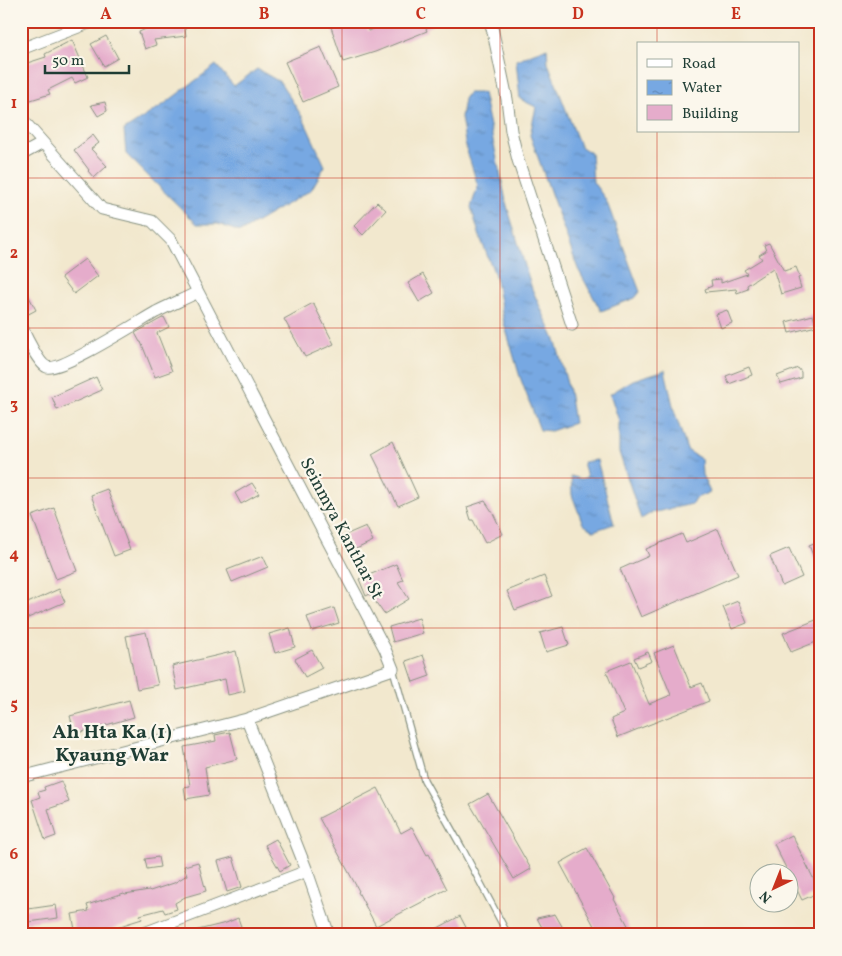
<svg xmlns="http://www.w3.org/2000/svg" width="842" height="956" font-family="Vollkorn,serif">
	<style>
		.water { fill: url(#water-ripples); stroke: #4b728b }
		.building { fill: #e5accb }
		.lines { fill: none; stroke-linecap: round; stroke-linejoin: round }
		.lane-casing { stroke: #889281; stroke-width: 8 }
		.street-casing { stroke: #889281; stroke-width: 13 }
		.lane { stroke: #fff; stroke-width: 5.5 }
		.street { stroke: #fff; stroke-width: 11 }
		.grid { fill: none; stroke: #c8321e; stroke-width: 1; stroke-opacity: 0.55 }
		.labels { text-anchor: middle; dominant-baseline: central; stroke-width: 4.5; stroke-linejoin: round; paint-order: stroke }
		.street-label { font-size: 18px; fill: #1f3d34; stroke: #fbf7ec }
		.quarter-label { font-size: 20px; font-weight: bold; fill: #1f3d34; stroke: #fbf7ec }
		.neatline { fill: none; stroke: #c8321e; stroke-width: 2 }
		.grid-label { font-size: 16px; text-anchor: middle; font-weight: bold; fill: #c8321e }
	</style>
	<defs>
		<pattern id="water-ripples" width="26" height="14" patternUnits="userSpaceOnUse" patternTransform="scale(1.25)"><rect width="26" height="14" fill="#77a8e2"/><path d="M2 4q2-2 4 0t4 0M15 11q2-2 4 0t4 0" fill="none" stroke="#618ab8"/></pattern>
	</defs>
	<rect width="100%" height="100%" fill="#fbf7ec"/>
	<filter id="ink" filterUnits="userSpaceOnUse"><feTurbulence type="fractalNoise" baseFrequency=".02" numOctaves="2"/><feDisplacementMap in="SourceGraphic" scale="10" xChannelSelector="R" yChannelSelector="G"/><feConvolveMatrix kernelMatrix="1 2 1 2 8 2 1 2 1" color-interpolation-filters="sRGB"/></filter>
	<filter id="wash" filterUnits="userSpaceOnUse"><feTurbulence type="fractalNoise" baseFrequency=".0096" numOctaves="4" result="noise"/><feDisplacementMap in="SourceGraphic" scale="20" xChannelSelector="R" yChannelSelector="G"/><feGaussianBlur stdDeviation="1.12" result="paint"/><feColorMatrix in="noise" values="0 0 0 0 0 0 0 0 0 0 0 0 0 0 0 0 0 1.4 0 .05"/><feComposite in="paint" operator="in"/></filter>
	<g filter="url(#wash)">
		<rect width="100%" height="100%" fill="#f2e8ce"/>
		<path class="water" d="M 547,48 L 548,63 L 580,146 L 591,153 L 593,182 L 606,200 L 640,292 L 635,298 L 601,311 L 578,269 L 530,135 L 536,107 L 520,99 L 516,60 Z
			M 216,65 L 234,86 L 257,69 L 280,82 L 303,118 L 325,166 L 311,190 L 240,232 L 218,224 L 197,224 L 126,154 L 124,130 L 163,105 Z
			M 468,93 L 483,93 L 507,206 L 532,289 L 556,342 L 569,391 L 574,423 L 551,431 L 540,430 L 520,377 L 504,323 L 495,275 L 480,237 L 471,207 L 478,186 L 466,148 L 461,117 L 464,99 Z
			M 665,370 L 674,410 L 687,450 L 701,459 L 702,475 L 710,492 L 694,499 L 692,504 L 651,513 L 641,519 L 619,452 L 619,421 L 610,394 L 633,380 Z
			M 597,460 L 614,524 L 593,531 L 583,524 L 572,495 L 571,476 L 581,479 L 587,477 L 583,462 Z"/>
		<g id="blocks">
			<path class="building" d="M 155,21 L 184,21 L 186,36 L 154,40 L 156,45 L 145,49 L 139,32 L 155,25 Z
				M 329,21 L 365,21 L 368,31 L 391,21 L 439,21 L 426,29 L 427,31 L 375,52 L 343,62 Z
				M 106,36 L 118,58 L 104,66 L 91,44 Z
				M 72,40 L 88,77 L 75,83 L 72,78 L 48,90 L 50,94 L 21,103 L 21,65 L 46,57 L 45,54 Z
				M 321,47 L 338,87 L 303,102 L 285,62 Z
				M 105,102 L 107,111 L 98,116 L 91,105 Z
				M 93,135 L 99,143 L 91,149 L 107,166 L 94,178 L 88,171 L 89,170 L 74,150 Z
				M 377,202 L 386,210 L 363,235 L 354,226 Z
				M 769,243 L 784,271 L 796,267 L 800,277 L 798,278 L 801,288 L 781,294 L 773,268 L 747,285 L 748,289 L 737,293 L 736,289 L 706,292 L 705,289 L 712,286 L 711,280 L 721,279 L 721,283 L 747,274 L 744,270 L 762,259 L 759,255 L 766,251 L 764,245 Z
				M 85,259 L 98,276 L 74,294 L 61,277 Z
				M 423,274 L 434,293 L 419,302 L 408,283 Z
				M 27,293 L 36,310 L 21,318 L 21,297 Z
				M 313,303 L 334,344 L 305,357 L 284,319 Z
				M 727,310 L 732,323 L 721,328 L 716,314 Z
				M 813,315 L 816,326 L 789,333 L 786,322 Z
				M 164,317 L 169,327 L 157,333 L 172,371 L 155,377 L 141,342 L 140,342 L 135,333 Z
				M 749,367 L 752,375 L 729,384 L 726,376 Z
				M 798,368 L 801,372 L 801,378 L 781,384 L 777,376 Z
				M 96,377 L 102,390 L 57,410 L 52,397 Z
				M 393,442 L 418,497 L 398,506 L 372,454 Z
				M 252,483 L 259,494 L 241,504 L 235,493 Z
				M 107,489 L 130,550 L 114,556 L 91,495 Z
				M 485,501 L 493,513 L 503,534 L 485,543 L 473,520 L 471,520 L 467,507 Z
				M 54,508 L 77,571 L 56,579 L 32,516 Z
				M 366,526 L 373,541 L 352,551 L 345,535 Z
				M 718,529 L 738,575 L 641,617 L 620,569 L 649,556 L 646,549 L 682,534 L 686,543 Z
				M 821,540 L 821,574 L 820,574 L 809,545 Z
				M 789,548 L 802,577 L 782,586 L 770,556 Z
				M 263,556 L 268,567 L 232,582 L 227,570 Z
				M 396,564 L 403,580 L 398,582 L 409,599 L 384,614 L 370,594 L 366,596 L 359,579 Z
				M 544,576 L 552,596 L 515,610 L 507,591 Z
				M 59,589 L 65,602 L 21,621 L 21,606 Z
				M 738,601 L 747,623 L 732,629 L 723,607 Z
				M 334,608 L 339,623 L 312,631 L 307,617 Z
				M 419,618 L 423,633 L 393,642 L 389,627 Z
				M 821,618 L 821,640 L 791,652 L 783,633 Z
				M 563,627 L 569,645 L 546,652 L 540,633 Z
				M 290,628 L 295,647 L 275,653 L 269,634 Z
				M 146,632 L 158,685 L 137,689 L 126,636 Z
				M 674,645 L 691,687 L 702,683 L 709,701 L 618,737 L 611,719 L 624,713 L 606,671 L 631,661 L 649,704 L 671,695 L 654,653 Z
				M 312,650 L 322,668 L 305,677 L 295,659 Z
				M 236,651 L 245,691 L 228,695 L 225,679 L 177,690 L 172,666 Z
				M 648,652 L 652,661 L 638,667 L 634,658 Z
				M 423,655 L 430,676 L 413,682 L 406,661 Z
				M 129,700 L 134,717 L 75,734 L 70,716 Z
				M 230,732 L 237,759 L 205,767 L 209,795 L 186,799 L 184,787 L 190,786 L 184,747 L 216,741 L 215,735 Z
				M 61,781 L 69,802 L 48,809 L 56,836 L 45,840 L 32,800 L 40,797 L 38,792 L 45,790 L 44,787 Z
				M 378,788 L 401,833 L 412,827 L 427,855 L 429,854 L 447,889 L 376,926 L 358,892 L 359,891 L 319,818 Z
				M 488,794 L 531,869 L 514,879 L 470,804 Z
				M 792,835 L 820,892 L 802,900 L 774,844 Z
				M 276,839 L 290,865 L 280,871 L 265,845 Z
				M 587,848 L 615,898 L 614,899 L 633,935 L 599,935 L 560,863 Z
				M 158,857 L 160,867 L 147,869 L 145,859 Z
				M 233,857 L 242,887 L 227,892 L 218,861 Z
				M 198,862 L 206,891 L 185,897 L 175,903 L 177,909 L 165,913 L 163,909 L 140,915 L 142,919 L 104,931 L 105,935 L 76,935 L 72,914 L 89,911 L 87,905 L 124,893 L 125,894 L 149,890 L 150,891 L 174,883 L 187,875 L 184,866 Z
				M 56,905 L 58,918 L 21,923 L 21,910 Z
				M 555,914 L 567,935 L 546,935 L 537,918 Z
				M 460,916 L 470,935 L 425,935 Z
				M 238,918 L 244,935 L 191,935 L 190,932 L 226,923 Z"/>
		</g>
	</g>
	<g filter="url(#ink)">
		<use href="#blocks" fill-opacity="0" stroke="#889281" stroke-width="1"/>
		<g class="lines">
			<defs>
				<path id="lane" d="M 393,669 L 424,780 L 462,848 L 508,935"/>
				<path id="street" d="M 490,21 L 493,32 L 507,99 L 511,131 L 518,160 L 572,325
					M 21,49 L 94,21
					M 21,118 L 102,209 L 152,221 L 171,240 L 322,530 L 385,649 L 393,669 L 247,719 L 307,871 L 329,935
					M 21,155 L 43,143
					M 22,328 C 26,337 39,364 47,367 C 60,372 140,321 156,312 C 170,305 184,299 198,292
					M 21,777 L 247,719
					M 139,935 L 307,871"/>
			</defs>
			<use href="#lane" class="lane-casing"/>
			<use href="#street" class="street-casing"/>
			<use href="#lane" class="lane"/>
			<use href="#street" class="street"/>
		</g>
	</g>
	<path class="grid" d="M 185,21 L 185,935M 342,21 L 342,935M 500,21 L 500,935M 657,21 L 657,44M 657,131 L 657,935M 21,178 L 821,178M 21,328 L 821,328M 21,478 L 821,478M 21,628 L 821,628M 21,778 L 821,778"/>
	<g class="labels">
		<g class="street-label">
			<text transform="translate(341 529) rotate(62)">Seinmya Kanthar St</text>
		</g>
		<g class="quarter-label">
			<text x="112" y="733">Ah Hta Ka (1)<tspan x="112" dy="23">Kyaung War</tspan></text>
		</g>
	</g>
	<rect width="842" height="956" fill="none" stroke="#fbf7ec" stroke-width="55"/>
	<rect x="637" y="42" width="162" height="90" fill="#fbf7ec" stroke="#a3ada2"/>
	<rect x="647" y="59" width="25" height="8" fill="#ffffff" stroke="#a3ada2"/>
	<text x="682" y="68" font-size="15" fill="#1f3d34">Road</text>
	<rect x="647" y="80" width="25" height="15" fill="url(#water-ripples)" stroke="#a3ada2"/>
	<text x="682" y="92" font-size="15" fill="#1f3d34">Water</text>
	<rect x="647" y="105" width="25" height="15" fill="#e5accb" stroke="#a3ada2"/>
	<text x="682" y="118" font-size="15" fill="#1f3d34">Building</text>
	<g transform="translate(774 888) rotate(223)"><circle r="24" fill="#fbf7ec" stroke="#a3ada2"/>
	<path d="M0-4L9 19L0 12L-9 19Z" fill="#c8321e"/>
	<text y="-8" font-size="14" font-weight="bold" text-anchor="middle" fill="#1f3d34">N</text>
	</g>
	<path d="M45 65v8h84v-8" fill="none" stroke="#1f3d34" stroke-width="2.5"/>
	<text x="52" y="65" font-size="15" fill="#1f3d34" stroke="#fbf7ec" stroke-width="4" paint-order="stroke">50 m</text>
	<rect x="28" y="28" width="786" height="900" class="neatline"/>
	<g class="grid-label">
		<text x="106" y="19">A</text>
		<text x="264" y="19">B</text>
		<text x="421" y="19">C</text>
		<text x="578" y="19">D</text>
		<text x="736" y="19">E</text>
		<text x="14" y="108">1</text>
		<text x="14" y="258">2</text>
		<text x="14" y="409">3</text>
		<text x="14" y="559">4</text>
		<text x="14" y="709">5</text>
		<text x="14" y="859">6</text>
	</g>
</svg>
